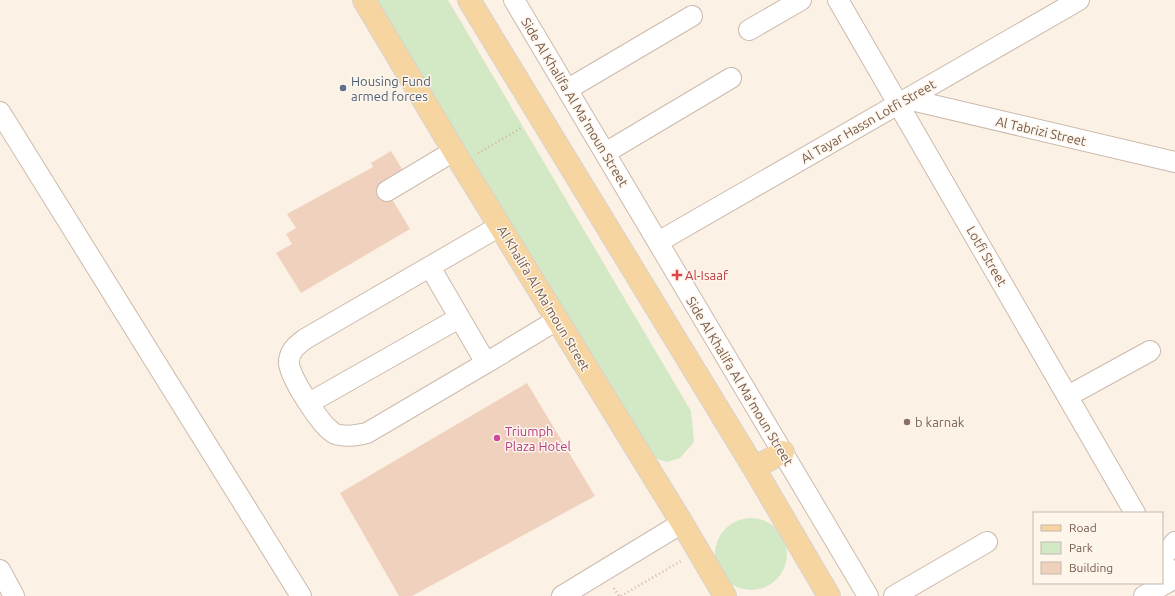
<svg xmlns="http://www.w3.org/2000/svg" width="1175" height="596" font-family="Ubuntu,sans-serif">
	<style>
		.green { fill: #d3e8c4 }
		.building { fill: #efd1be }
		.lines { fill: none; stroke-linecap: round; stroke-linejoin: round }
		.minor-casing { stroke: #ccbaac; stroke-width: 22 }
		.major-casing { stroke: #d8d1cd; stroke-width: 24 }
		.path { stroke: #d4b4a1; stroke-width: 2.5; stroke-dasharray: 1 3; stroke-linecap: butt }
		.minor { stroke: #fff; stroke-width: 20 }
		.major { stroke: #f7d5a1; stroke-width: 22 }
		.service-dot { fill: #5c6f8a; stroke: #fef6eb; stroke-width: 1.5 }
		.health-dot { fill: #e0444e; stroke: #fef6eb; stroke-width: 1.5 }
		.education-dot { fill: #8d6e63; stroke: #fef6eb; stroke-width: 1.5 }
		.hotel-dot { fill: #d1479c; stroke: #fef6eb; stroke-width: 1.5 }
		.labels { text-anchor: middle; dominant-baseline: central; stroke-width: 3; stroke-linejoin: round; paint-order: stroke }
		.service-label { font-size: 13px; fill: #4e5e75; stroke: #fef6eb; text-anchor: start }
		.street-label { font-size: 13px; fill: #73594c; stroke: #fef6eb }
		.health-label { font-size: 13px; fill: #be3a42; stroke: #fef6eb; text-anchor: start }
		.education-label { font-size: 13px; fill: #785e54; stroke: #fef6eb; text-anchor: start }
		.hotel-label { font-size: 13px; fill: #b23c85; stroke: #fef6eb; text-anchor: start }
	</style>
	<rect width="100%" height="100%" fill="#fbf2e5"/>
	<path class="green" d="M 372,0 L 448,0 L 691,411 L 694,442 L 680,458 L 667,462 L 651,457 Z
		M715 554a36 36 0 1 1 72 0a36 36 0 1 1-72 0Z"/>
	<path class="building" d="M 391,151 L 404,172 L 383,184 L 410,229 L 301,293 L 276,253 L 292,244 L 286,234 L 296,228 L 287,214 L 373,167 L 371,163 Z
		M 527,383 L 595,496 L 412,596 L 399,596 L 340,493 Z"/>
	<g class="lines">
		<defs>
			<path id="minor" d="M 514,0 L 868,596
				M 838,0 L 1135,513
				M 749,30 L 801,0
				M 568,89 L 692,16
				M 907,99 L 1175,162
				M 0,112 L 301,596
				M 605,153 L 731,78
				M 387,191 L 454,151
				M 500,226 L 305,339 C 297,345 290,350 289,361 C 287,374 320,423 331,431 C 333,433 337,435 340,435 C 349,437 358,435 367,433 L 486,363 L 557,320
				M 658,242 L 1079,0
				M 430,267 L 486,363
				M 1068,396 L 1150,351
				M 309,403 L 459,318
				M 1162,558 L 1175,542
				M 1162,559 L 1174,579
				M 0,570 L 14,596
				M 562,596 L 682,523
				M 894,596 L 987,542
				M 1144,596 L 1175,578"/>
			<path id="major" d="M 364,0 L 461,163 L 682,523 L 725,596
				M 469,0 L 754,468 L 829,596
				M 754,468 L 783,452"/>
		</defs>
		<use href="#minor" class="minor-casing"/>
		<use href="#major" class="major-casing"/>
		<path class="path" d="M 478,153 L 523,127
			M 614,588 L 619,596
			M 621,596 L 681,561"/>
		<use href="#minor" class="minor"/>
		<use href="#major" class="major"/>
	</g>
	<circle class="service-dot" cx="343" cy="88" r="4"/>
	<path class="health-dot" d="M675 269h4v4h4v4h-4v4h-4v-4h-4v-4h4z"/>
	<circle class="education-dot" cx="907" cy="422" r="4"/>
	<circle class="hotel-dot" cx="497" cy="438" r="4"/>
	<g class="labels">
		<g class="service-label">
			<text x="351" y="81">Housing Fund<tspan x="351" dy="15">armed forces</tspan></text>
		</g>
		<g class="street-label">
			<text transform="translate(575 102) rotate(59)">Side Al Khalifa Al Ma'moun Street</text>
			<text transform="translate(868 121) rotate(-30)">Al Tayar Hassn Lotfi Street</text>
			<text transform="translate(1041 131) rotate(13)">Al Tabrizi Street</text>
			<text transform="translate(987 256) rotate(60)">Lotfi Street</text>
			<text transform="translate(544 298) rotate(59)">Al Khalifa Al Ma'moun Street</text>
			<text transform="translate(740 381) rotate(59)">Side Al Khalifa Al Ma'moun Street</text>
		</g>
		<g class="health-label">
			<text x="685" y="275">Al-Isaaf</text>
		</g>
		<g class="education-label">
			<text x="915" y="422">b karnak</text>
		</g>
		<g class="hotel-label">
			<text x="505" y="431">Triumph<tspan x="505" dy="15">Plaza Hotel</tspan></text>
		</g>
	</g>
	<rect x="1033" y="512" width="130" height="72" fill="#fef6eb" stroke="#c6b7ab"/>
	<rect x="1041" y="525" width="20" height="6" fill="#f7d5a1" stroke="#c6b7ab"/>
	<text x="1069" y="532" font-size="12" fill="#73594c">Road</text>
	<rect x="1041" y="542" width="20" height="12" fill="#d3e8c4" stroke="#c6b7ab"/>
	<text x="1069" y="552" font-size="12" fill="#73594c">Park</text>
	<rect x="1041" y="562" width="20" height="12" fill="#efd1be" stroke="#c6b7ab"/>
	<text x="1069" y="572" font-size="12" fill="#73594c">Building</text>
</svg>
